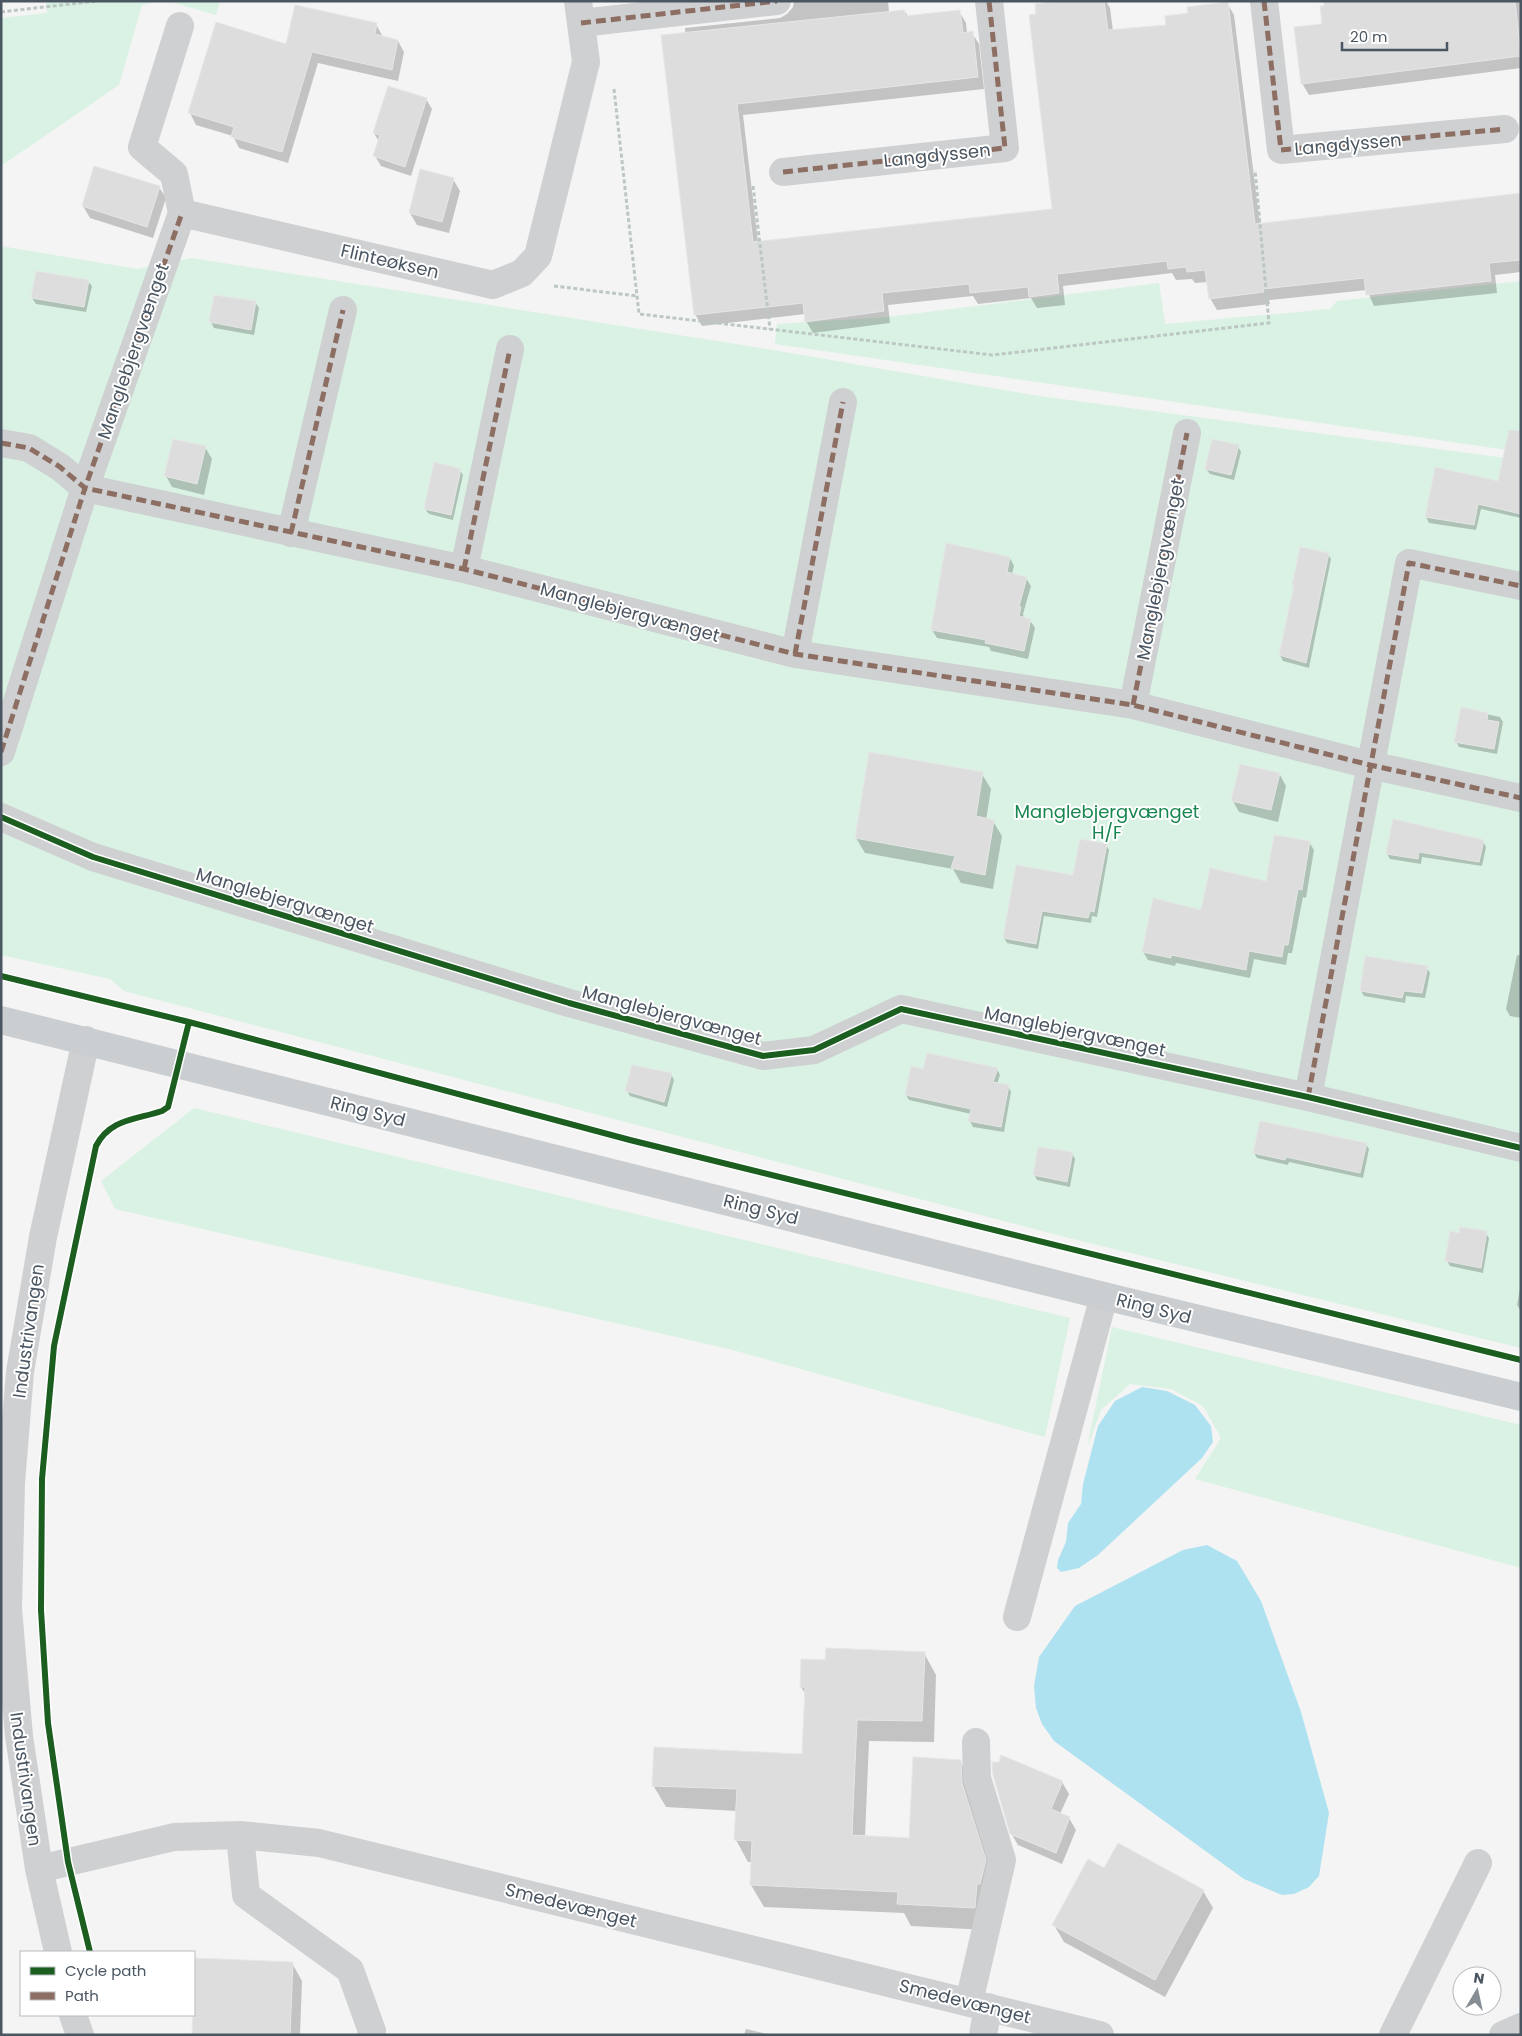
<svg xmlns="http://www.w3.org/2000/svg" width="1522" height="2036" font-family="Poppins,sans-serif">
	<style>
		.green { fill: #d9f2e3 }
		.water { fill: #aee2f0 }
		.shadow { fill: #0003 }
		.building { fill: #ddddde; stroke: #e5e6e7 }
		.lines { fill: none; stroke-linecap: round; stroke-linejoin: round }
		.path { stroke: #bcc7c4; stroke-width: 3; stroke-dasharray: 4 2.5; stroke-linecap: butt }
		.minor { stroke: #ced0d2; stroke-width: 28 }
		.major { stroke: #caced1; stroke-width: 28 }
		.quiet { stroke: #8d6e63; stroke-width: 5; stroke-dasharray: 10 5; stroke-linecap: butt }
		.cycleway-casing { stroke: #fff; stroke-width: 9 }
		.cycleway { stroke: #1b5e20; stroke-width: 6 }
		.labels { text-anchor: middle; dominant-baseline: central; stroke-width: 4; stroke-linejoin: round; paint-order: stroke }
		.street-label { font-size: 18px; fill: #4a5661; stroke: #fff }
		.park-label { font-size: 18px; fill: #17864f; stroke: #fff }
	</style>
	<rect width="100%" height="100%" fill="#f4f4f4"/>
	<path class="green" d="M 46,1 L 158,1 L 142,5 L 119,85 L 1,166 L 1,18 L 47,13 Z
		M 168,1 L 220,1 L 216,15 Z
		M 1,246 L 137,269 L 192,258 L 773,350 L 1032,395 L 1521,460 L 1521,1348 L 1069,1238 L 124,991 L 110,979 L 1,955 Z
		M 1521,281 L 1521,452 L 775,344 L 777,324 L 887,317 L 1159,283 L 1165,324 L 1330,309 L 1337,301 Z
		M 194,1108 L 1070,1318 L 1045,1437 L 729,1349 L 115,1209 L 101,1181 Z
		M 1112,1327 L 1521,1425 L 1521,1568 L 1195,1479 L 1221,1438 L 1203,1406 L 1171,1389 L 1130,1384 L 1101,1410 L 1087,1448 Z"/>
	<path class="water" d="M 1142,1387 L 1167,1391 L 1195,1405 L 1211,1426 L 1213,1442 L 1202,1458 L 1098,1555 L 1079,1568 L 1061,1572 L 1057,1568 L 1058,1560 L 1066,1542 L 1068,1523 L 1081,1504 L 1083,1484 L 1098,1426 L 1115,1401 Z
		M 1207,1545 L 1237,1561 L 1261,1601 L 1301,1712 L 1329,1813 L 1319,1876 L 1309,1887 L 1294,1894 L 1282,1895 L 1244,1879 L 1054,1741 L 1042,1724 L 1036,1708 L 1034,1686 L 1039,1657 L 1075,1606 L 1183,1550 Z"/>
	<path class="shadow" d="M 794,1 L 888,1 L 889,12 L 904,10 L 908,17 L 959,11 L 966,23 L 967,33 L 972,33 L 979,44 L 984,89 L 743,115 L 758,242 L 1053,210 L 1037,15 L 1067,1 L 1106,1 L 1110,8 L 1113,31 L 1167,26 L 1189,14 L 1227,3 L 1234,15 L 1260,225 L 1521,194 L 1521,272 L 1495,275 L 1497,293 L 1374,306 L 1367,290 L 1269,300 L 1270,304 L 1217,310 L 1210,298 L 1208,282 L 1195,283 L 1192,279 L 1176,280 L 1172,273 L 1063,286 L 1065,305 L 1037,308 L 1031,298 L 978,304 L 973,296 L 888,305 L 890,323 L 813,333 L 806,321 L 805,314 L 702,326 L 695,314 L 685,28 L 780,18 L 787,14 L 793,7 Z
		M 1325,1 L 1521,1 L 1521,68 L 1309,95 L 1302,83 L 1324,25 Z
		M 376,24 L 383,37 L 398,41 L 404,52 L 398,81 L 318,63 L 288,163 L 239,148 L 233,136 L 196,125 L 190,113 L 287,45 Z
		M 426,99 L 432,109 L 411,176 L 381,166 L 375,156 L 379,142 L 374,133 Z
		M 453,179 L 460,191 L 449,233 L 417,225 L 410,213 Z
		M 159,187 L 166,198 L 153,238 L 90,218 L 83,206 Z
		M 88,281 L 92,286 L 86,312 L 36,304 L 32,298 Z
		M 255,302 L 259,308 L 254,335 L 214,328 L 211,322 Z
		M 1238,446 L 1241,452 L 1234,480 L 1210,474 L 1206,469 Z
		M 205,447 L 212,459 L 204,495 L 172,487 L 166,476 Z
		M 460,470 L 463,475 L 453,520 L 429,514 L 425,509 Z
		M 1521,487 L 1521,518 L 1481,509 L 1476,530 L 1429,523 L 1426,517 Z
		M 1328,554 L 1331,559 L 1309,668 L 1283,661 L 1280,655 L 1295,588 L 1293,585 Z
		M 1010,558 L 1014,566 L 1012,574 L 1026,578 L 1031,586 L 1023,614 L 1024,619 L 1030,620 L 1035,628 L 1028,659 L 991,651 L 989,647 L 937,638 L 932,630 Z
		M 1462,709 L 1500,717 L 1503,722 L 1497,754 L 1459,747 L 1456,741 Z
		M 982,774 L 991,789 L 986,820 L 993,821 L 1002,836 L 993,889 L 961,883 L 953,869 L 865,853 L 856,838 Z
		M 1280,775 L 1286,786 L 1278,822 L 1239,812 L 1233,801 Z
		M 1483,841 L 1486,847 L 1482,866 L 1422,857 L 1421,864 L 1390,859 L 1387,854 Z
		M 1309,842 L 1314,850 L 1306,898 L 1303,897 L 1292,953 L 1288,953 L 1286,965 L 1254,959 L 1250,978 L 1176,963 L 1175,966 L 1148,960 L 1143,952 L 1202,911 L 1267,882 Z
		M 1106,845 L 1109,850 L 1097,917 L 1092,916 L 1091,923 L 1044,916 L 1038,949 L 1007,943 L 1004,938 L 1074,877 Z
		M 1517,955 L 1521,956 L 1521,1018 L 1510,1016 L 1506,1009 Z
		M 1427,968 L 1430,973 L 1425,998 L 1406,996 L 1405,1003 L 1364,996 L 1361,991 Z
		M 997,1069 L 1000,1075 L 997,1084 L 1008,1086 L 1011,1092 L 1004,1132 L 973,1127 L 970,1121 L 971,1114 L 909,1100 L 906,1095 Z
		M 671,1074 L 674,1080 L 667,1107 L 630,1096 L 627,1091 Z
		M 1366,1144 L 1369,1149 L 1363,1178 L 1289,1162 L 1288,1165 L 1257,1158 L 1254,1153 Z
		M 1072,1153 L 1075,1159 L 1070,1187 L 1037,1180 L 1034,1174 Z
		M 1486,1233 L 1489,1238 L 1483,1273 L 1450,1266 L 1447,1261 L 1460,1234 Z
		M 1521,1283 L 1521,1311 L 1517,1305 Z
		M 924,1653 L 936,1675 L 934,1742 L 869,1741 L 865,1837 L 910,1839 L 960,1761 L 973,1783 L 998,1883 L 987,1930 L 911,1926 L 904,1913 L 764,1907 L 751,1885 L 752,1862 L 748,1862 L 736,1840 L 737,1811 L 666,1807 L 653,1785 L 804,1755 L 806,1695 L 801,1687 L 827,1661 Z
		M 1062,1782 L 1069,1794 L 1060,1814 L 1069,1818 L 1076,1830 L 1062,1864 L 1018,1845 L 1011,1833 Z
		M 1105,1870 L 1203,1891 L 1213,1908 L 1165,1997 L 1064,1942 L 1054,1925 Z
		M 292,1963 L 302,1981 L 300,2035 L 193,2035 Z
		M 746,2029 L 771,2035 L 744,2035 Z"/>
	<path class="building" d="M 1057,1 L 1104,1 L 1108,30 L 1166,25 L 1165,16 L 1188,13 L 1187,7 L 1228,2 L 1255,224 L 1521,193 L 1521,260 L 1489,263 L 1491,281 L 1366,295 L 1364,278 L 1263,289 L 1264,292 L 1209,299 L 1205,270 L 1187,272 L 1186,267 L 1168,269 L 1167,261 L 1057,274 L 1059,293 L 1029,297 L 1028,287 L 970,293 L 969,284 L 882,293 L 884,311 L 805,322 L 803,303 L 694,315 L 661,35 L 904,10 L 905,16 L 960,10 L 963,33 L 973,31 L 978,77 L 737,104 L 753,242 L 1052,209 L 1029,15 L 1036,14 L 1035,4 Z
		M 1324,1 L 1515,1 L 1521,56 L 1301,84 L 1294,27 L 1322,24 L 1320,6 L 1324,6 Z
		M 295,5 L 377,23 L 375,34 L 398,40 L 392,70 L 312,52 L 282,152 L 231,137 L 234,127 L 188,113 L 216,22 L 286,44 Z
		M 388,86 L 427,98 L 405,167 L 373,156 L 380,135 L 373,133 Z
		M 94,166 L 160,186 L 147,227 L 82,206 Z
		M 420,169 L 454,178 L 442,222 L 409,213 Z
		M 36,271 L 89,280 L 84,307 L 31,298 Z
		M 214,295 L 256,301 L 251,330 L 209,322 Z
		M 1509,430 L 1521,431 L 1521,514 L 1478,504 L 1474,525 L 1425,517 L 1435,467 L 1498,481 Z
		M 173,439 L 206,446 L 197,484 L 164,476 Z
		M 1212,439 L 1239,445 L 1231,475 L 1205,469 Z
		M 434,462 L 461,469 L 451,515 L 424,509 Z
		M 946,543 L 1010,557 L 1007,572 L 1027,577 L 1019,607 L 1021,607 L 1019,616 L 1031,619 L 1024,651 L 985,643 L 986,640 L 931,630 Z
		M 1300,547 L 1329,553 L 1306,663 L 1279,655 L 1294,585 L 1292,585 Z
		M 1461,707 L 1488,713 L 1487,720 L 1499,722 L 1494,749 L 1454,742 Z
		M 869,752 L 983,772 L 976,816 L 994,820 L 985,875 L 951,868 L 955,856 L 855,838 Z
		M 1240,764 L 1280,773 L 1271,810 L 1231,801 Z
		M 1393,819 L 1484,840 L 1479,862 L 1419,852 L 1418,859 L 1386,854 Z
		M 1274,835 L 1310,841 L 1302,890 L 1298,889 L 1288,945 L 1284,945 L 1282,957 L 1249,951 L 1246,970 L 1171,955 L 1171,958 L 1142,952 L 1153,898 L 1201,910 L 1210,868 L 1266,881 Z
		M 1080,839 L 1107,844 L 1094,912 L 1090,911 L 1088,918 L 1042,911 L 1036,944 L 1003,938 L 1016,865 L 1073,875 Z
		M 1365,956 L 1428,966 L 1422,993 L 1404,991 L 1402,998 L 1360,991 Z
		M 927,1053 L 998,1068 L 993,1082 L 1009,1085 L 1001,1127 L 968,1121 L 971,1109 L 905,1095 L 911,1066 L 923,1069 Z
		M 632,1065 L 672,1073 L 664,1102 L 625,1091 Z
		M 1260,1121 L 1367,1143 L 1360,1173 L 1286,1157 L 1285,1160 L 1253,1153 Z
		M 1038,1147 L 1073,1152 L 1067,1182 L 1033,1175 Z
		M 1460,1227 L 1487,1231 L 1481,1268 L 1445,1261 L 1450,1231 L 1459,1233 Z
		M 826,1648 L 925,1652 L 922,1721 L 857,1720 L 852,1835 L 909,1838 L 913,1757 L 961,1760 L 962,1783 L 986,1860 L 980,1884 L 977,1884 L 975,1908 L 897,1904 L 898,1892 L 750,1885 L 752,1841 L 734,1840 L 737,1789 L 652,1786 L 654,1747 L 802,1754 L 805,1687 L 800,1687 L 801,1659 L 825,1660 Z
		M 1001,1755 L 1063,1781 L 1051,1809 L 1070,1817 L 1056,1853 L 1010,1834 L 993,1775 L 992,1762 L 999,1762 Z
		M 1118,1843 L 1204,1890 L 1155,1980 L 1052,1925 L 1088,1859 L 1104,1868 Z
		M 195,1958 L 293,1962 L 290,2035 L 192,2035 Z"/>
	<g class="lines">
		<path class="path" d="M 1,12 L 97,1
			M 614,89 L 639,314 L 992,355 L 1269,323 L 1255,170
			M 753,186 L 770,329
			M 554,286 L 637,296"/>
		<path class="minor" d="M 1264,1 L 1281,150 L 1505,129
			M 581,23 L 777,1
			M 180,26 L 142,147 L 174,174 L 182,213 L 493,285 L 522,273 L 538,256 L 586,62 L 578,1
			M 783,172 L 1005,148 L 989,1
			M 1,443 L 29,448 L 60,467 L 85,488 L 464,569 L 795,654 L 1133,705 L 1370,765 L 1521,798
			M 291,533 L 343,310
			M 464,569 L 510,349
			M 795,654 L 843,402
			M 1133,705 L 1187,433
			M 1,752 L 85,488 L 182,213
			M 1,817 L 93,857 L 569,1003 L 763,1056 L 814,1050 L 901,1009 L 1308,1097 L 1521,1148
			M 1308,1097 L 1409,563 L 1521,586
			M 1017,1617 L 1104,1296
			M 240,1835 L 246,1895 L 350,1970 L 372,2031 L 371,2035
			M 39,1869 L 174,1837 L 240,1835 L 319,1843 L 1100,2035
			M 58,1952 L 39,1869 L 19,1736 L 8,1609 L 11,1483 L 20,1372 L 43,1237 L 86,1040
			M 969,2002 L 1002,1860 L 977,1778 L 976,1742
			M 73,2015 L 80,2035
			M 983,2035 L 988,2007
			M 1393,2035 L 1478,1863
			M 1503,2035 L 1521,2027"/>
		<path class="major" d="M 1,1020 L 1104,1296 L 1521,1397"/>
		<path class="quiet" d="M 1264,1 L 1281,150 L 1505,129
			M 581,23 L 777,1
			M 783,172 L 1005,148 L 989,1
			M 1,443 L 29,448 L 60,467 L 85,488 L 464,569 L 795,654 L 1133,705 L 1370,765 L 1521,798
			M 291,533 L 343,310
			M 464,569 L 510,349
			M 795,654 L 843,402
			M 1133,705 L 1187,433
			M 1,752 L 85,488 L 182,213
			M 1308,1097 L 1409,563 L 1521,586"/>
		<defs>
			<path id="cycleway" d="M 1,817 L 93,857 L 569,1003 L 763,1056 L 814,1050 L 901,1009 L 1308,1097 L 1521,1148
				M 1,976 L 189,1022 L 630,1140 L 1521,1360
				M 90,1952 L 68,1862 L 48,1723 L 41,1610 L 42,1479 L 54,1346 L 96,1146 C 110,1119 135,1120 162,1111 L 168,1107 L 189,1022"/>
		</defs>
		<use href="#cycleway" class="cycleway-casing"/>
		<use href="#cycleway" class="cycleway"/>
	</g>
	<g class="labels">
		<g class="street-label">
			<text transform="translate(1348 144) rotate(-5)">Langdyssen</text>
			<text transform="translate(937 155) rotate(-6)">Langdyssen</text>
			<text transform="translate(390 261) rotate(13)">Flinteøksen</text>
			<text transform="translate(133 351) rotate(-71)">Manglebjergvænget</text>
			<text transform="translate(1160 569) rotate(-79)">Manglebjergvænget</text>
			<text transform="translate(630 612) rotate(15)">Manglebjergvænget</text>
			<text transform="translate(285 900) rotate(17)">Manglebjergvænget</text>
			<text transform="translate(672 1015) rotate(15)">Manglebjergvænget</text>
			<text transform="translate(1075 1031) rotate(12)">Manglebjergvænget</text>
			<text transform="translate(368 1111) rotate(14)">Ring Syd</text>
			<text transform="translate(761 1209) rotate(14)">Ring Syd</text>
			<text transform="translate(1154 1308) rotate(14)">Ring Syd</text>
			<text transform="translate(28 1331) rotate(-82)">Industrivangen</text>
			<text transform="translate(26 1779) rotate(82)">Industrivangen</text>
			<text transform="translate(571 1905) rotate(14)">Smedevænget</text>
			<text transform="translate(965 2001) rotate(14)">Smedevænget</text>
		</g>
		<g class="park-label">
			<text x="1107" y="811">Manglebjergvænget<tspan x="1107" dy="21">H/F</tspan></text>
		</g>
	</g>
	<rect width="1522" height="2036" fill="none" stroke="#4a5661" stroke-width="5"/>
	<rect x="20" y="1951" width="175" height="65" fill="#ffffff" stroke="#b7bbc0"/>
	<rect x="30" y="1967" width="25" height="8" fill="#1b5e20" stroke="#b7bbc0"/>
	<text x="65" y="1976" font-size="15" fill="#4a5661">Cycle path</text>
	<rect x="30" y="1992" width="25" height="8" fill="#8d6e63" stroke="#b7bbc0"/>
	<text x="65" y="2001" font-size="15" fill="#4a5661">Path</text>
	<g transform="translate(1477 1991) rotate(9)"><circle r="24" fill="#ffffff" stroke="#b7bbc0"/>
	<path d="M0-4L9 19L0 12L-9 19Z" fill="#868d94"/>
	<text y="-8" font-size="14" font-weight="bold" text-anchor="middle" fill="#4a5661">N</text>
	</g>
	<path d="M1342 42v8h105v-8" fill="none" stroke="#4a5661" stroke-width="2.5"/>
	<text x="1350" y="42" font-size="15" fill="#4a5661" stroke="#ffffff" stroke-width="4" paint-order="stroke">20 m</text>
</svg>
